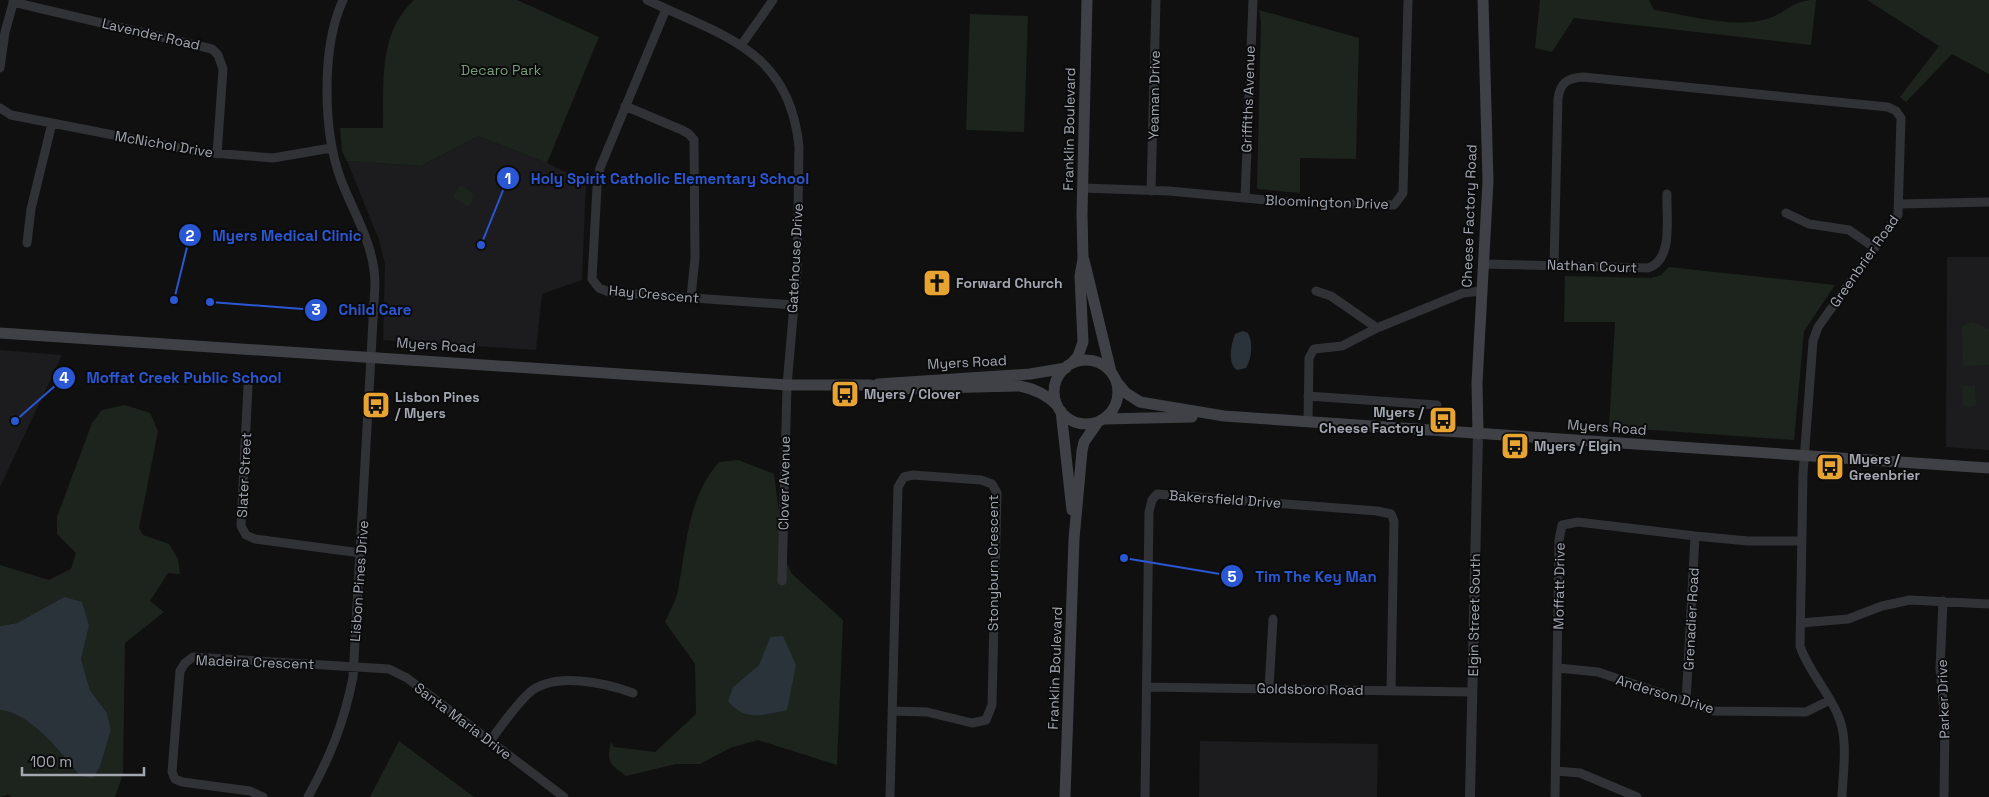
<svg xmlns="http://www.w3.org/2000/svg" width="1989" height="797" font-family="'Space Grotesk',sans-serif">
	<style>
		.built { fill: #1c1c1e }
		.green { fill: #1d241d; fill-rule: evenodd }
		.water { fill: #2a3339 }
		.lines { fill: none; stroke-linecap: round; stroke-linejoin: round }
		.minor { stroke: #313236; stroke-width: 9 }
		.tertiary { stroke: #313236; stroke-width: 10 }
		.secondary { stroke: #3f4146; stroke-width: 11 }
		.labels { text-anchor: middle; dominant-baseline: central; stroke-width: 4; stroke-linejoin: round; paint-order: stroke }
		.street-label { font-size: 14px; fill: #a2a7b1; stroke: #0b0b0c }
		.park-label { font-size: 14px; fill: #799c7a; stroke: #0b0b0c }
		.poi-label { font-size: 14px; font-weight: bold; fill: #a2a7b1; stroke: #0b0b0c; text-anchor: start }
		.leader { fill: none; stroke: #2a57d4; stroke-width: 2 }
		.callout-dot { fill: #2a57d4; stroke: #0b0b0c; stroke-width: 2 }
		.mark-label { font-size: 15px; text-anchor: middle; font-weight: bold; fill: #fff }
		.callout-label { font-size: 15px; text-anchor: middle; font-weight: bold; fill: #2a57d4; stroke: #0b0b0c; stroke-width: 4; stroke-linejoin: round; paint-order: stroke }
	</style>
	<rect width="100%" height="100%" fill="#101011"/>
	<path class="built" d="M 478,136 L 547,163 L 586,182 L 582,280 L 542,294 L 536,350 L 383,340 L 385,264 L 379,240 L 347,161 L 421,166 Z
		M 1947,257 L 1989,257 L 1989,450 L 1946,447 Z
		M 0,350 L 62,355 L 0,487 Z
		M 1200,741 L 1378,744 L 1377,797 L 1199,797 Z"/>
	<path class="green" d="M 414,0 L 517,0 L 599,37 L 547,163 L 478,136 L 421,166 L 347,161 L 342,151 L 340,128 L 383,128 C 384,83 378,33 414,0 Z
		M 1540,0 L 1649,0 L 1654,10 C 1687,15 1738,30 1770,18 C 1789,11 1792,0 1816,0 L 1811,45 L 1574,18 L 1552,52 L 1535,48 Z
		M 1867,0 L 1989,0 L 1989,74 L 1952,54 L 1906,102 L 1900,97 L 1939,46 Z
		M 1259,10 L 1359,38 L 1356,159 L 1300,158 L 1300,193 L 1258,189 L 1257,187 L 1261,22 Z
		M 970,14 L 1028,16 L 1024,132 L 966,130 Z
		M 460,185 L 471,192 L 473,196 L 471,204 L 467,206 L 453,197 Z
		M 1669,267 L 1835,285 L 1804,331 L 1794,440 L 1609,427 L 1615,322 L 1564,322 L 1565,276 L 1651,278 L 1661,275 Z
		M 1972,322 L 1989,329 L 1989,365 L 1963,366 L 1962,326 Z
		M 1962,386 L 1975,386 L 1976,405 L 1969,407 L 1963,405 Z
		M 125,405 L 150,413 L 158,431 L 139,528 L 143,535 L 169,544 L 178,559 L 180,574 L 168,573 L 150,601 L 164,612 L 125,643 L 123,774 L 115,797 L 12,797 L 8,795 L 0,797 L 0,710 C 30,712 62,754 80,776 L 93,777 L 100,767 L 111,730 L 107,713 L 90,690 L 81,659 L 89,626 L 64,597 L 17,623 L 0,626 L 0,565 L 49,580 L 71,569 L 76,553 L 57,534 L 57,517 L 92,423 L 102,410 Z
		M 738,460 L 774,474 L 785,559 L 792,574 L 843,620 L 837,765 L 758,740 L 730,748 L 700,764 L 676,764 L 626,776 C 610,764 606,763 611,742 L 614,747 L 655,752 L 696,714 L 695,664 L 665,622 C 669,612 676,601 678,590 C 687,544 687,499 719,462 ZM 770,637 L 787,710 L 733,687 L 759,665 Z
		M 399,741 L 474,797 L 370,797 Z"/>
	<path class="water" d="M 1243,331 L 1248,333 C 1253,342 1252,359 1246,368 L 1237,370 C 1227,363 1231,345 1235,334 Z
		M 64,597 L 82,602 L 89,626 L 81,659 L 90,690 L 107,713 L 111,730 L 100,767 L 93,778 L 80,776 C 62,754 30,712 0,710 L 0,626 L 17,623 Z
		M 783,636 L 796,665 L 787,710 C 763,715 745,722 728,701 L 733,687 L 759,665 L 770,637 Z"/>
	<g class="lines">
		<path class="minor" d="M 647,0 C 723,36 790,50 799,147 L 797,271 L 787,385 L 782,581
			M 13,2 L 212,49 L 218,55 L 223,69 L 217,154
			M 666,9 L 600,168 L 597,187 L 592,279 L 599,288 L 609,292 L 794,305
			M 742,44 L 773,0
			M 0,68 L 5,32 L 14,0
			M 625,106 L 682,130 L 689,134 L 694,140 L 695,258 L 691,297
			M 0,108 L 11,115 L 200,152 L 273,158 L 331,148
			M 1082,188 L 1169,191 L 1299,203 L 1394,205 L 1403,193 L 1408,0
			M 1151,191 L 1156,0
			M 1245,198 L 1253,0
			M 1900,204 L 1989,202
			M 1786,213 L 1809,224 L 1849,230 L 1875,248
			M 27,243 L 31,209 L 52,123
			M 1484,264 L 1648,268 C 1674,260 1666,217 1667,194
			M 1554,265 L 1558,99 C 1560,83 1567,78 1583,77 L 1888,107 L 1896,111 L 1901,118 L 1898,215 L 1818,327 L 1813,341 L 1803,474 L 1800,646 C 1808,670 1827,690 1837,713 C 1849,737 1843,771 1842,797
			M 1316,291 L 1331,296 L 1377,328
			M 248,386 L 241,526 L 246,535 L 255,539 L 361,553
			M 1308,396 L 1437,405
			M 1308,422 L 1309,358 L 1314,349 L 1342,346 L 1377,328 L 1463,293 L 1482,291
			M 1943,601 L 1940,669 L 1945,723 L 1944,797
			M 1801,623 L 1848,619 L 1882,606 L 1910,600 L 1989,604
			M 1558,668 L 1598,672 L 1714,711 L 1806,712 L 1830,700
			M 1148,687 L 1472,692
			M 1269,689 L 1273,619
			M 1686,702 L 1695,536
			M 490,741 C 502,725 515,706 529,693 C 554,671 606,683 633,693
			M 1556,771 L 1580,773 L 1637,797
			M 263,797 L 250,791 L 182,782 L 175,779 L 172,772 L 180,671 L 185,663 L 193,657 L 389,669 L 407,678 L 564,797
			M 308,797 C 330,757 344,723 353,677 L 375,285 C 375,246 355,216 341,180 C 323,132 321,48 343,0
			M 890,797 L 898,487 L 904,477 L 913,475 L 981,480 L 992,484 L 997,493 L 992,705 L 986,720 L 972,723 L 927,712 L 892,711
			M 1145,797 L 1149,512 L 1152,500 L 1157,494 L 1377,511 L 1391,514 L 1394,521 L 1391,690
			M 1555,797 L 1559,540 L 1562,525 L 1578,522 L 1695,536 L 1748,541 L 1801,541"/>
		<path class="tertiary" d="M 1470,797 L 1478,434"/>
		<path class="secondary" d="M 1084,260 L 1111,372
			M 0,333 L 787,385 L 869,385 L 891,389 L 1020,386 C 1035,389 1046,394 1057,405
			M1054 392a32 32 0 1 1 64 0a32 32 0 1 1-64 0Z
			M 1071,364 L 1078,356 L 1083,342 L 1080,276 L 1083,259 L 1082,214 L 1087,0
			M 1116,381 L 1126,393 L 1140,402 L 1224,416 L 1989,468
			M 878,384 L 1030,374 L 1066,368
			M 1061,411 L 1072,510
			M 1104,419 L 1192,417
			M 1478,434 L 1477,383 L 1488,181 L 1483,0
			M 1065,797 L 1074,539 L 1082,451 L 1084,442 L 1098,422"/>
	</g>
	<defs>
		<symbol id="church-square" viewBox="-11 -11 22 22"><rect x="-9" y="-9" width="18" height="18" rx="4" fill="#e8a431" stroke="#0b0b0c"/><path d="M-1.2-6h2.4v3.5h3.3v2.4h-3.3V6h-2.4V-.1h-3.3v-2.4h3.3Z" fill="#111"/></symbol>
		<symbol id="bus-square" viewBox="-11 -11 22 22"><rect x="-9" y="-9" width="18" height="18" rx="4" fill="#e8a431" stroke="#0b0b0c"/><path d="M-5-6H5V4H4V6H2V4H-2V6H-4V4H-5ZM-3.5-4V0h7V-4ZM-3.5 1.2v1.5H-2V1.2ZM2 1.2v1.5H3.5V1.2Z" fill="#111"/></symbol>
	</defs>
	<g fill-rule="evenodd">
		<use href="#church-square" x="921" y="267" width="32" height="32"/>
		<use href="#bus-square" x="829" y="378" width="32" height="32"/>
		<use href="#bus-square" x="360" y="389" width="32" height="32"/>
		<use href="#bus-square" x="1427" y="404" width="32" height="32"/>
		<use href="#bus-square" x="1499" y="430" width="32" height="32"/>
		<use href="#bus-square" x="1814" y="451" width="32" height="32"/>
	</g>
	<g class="labels">
		<g class="street-label">
			<text transform="translate(151 34) rotate(13)">Lavender Road</text>
			<text transform="translate(1154 95) rotate(-89)">Yeaman Drive</text>
			<text transform="translate(1248 99) rotate(-88)">Griffiths Avenue</text>
			<text transform="translate(1069 129) rotate(-89)">Franklin Boulevard</text>
			<text transform="translate(164 144) rotate(10)">McNichol Drive</text>
			<text transform="translate(1327 202) rotate(2)">Bloomington Drive</text>
			<text transform="translate(1469 216) rotate(-88)">Cheese Factory Road</text>
			<text transform="translate(795 258) rotate(-87)">Gatehouse Drive</text>
			<text transform="translate(1864 261) rotate(-55)">Greenbrier Road</text>
			<text transform="translate(1592 266) rotate(2)">Nathan Court</text>
			<text transform="translate(654 294) rotate(5)">Hay Crescent</text>
			<text transform="translate(436 345) rotate(4)">Myers Road</text>
			<text transform="translate(967 362) rotate(-3)">Myers Road</text>
			<text transform="translate(1607 427) rotate(4)">Myers Road</text>
			<text transform="translate(244 475) rotate(-87)">Slater Street</text>
			<text transform="translate(784 483) rotate(-89)">Clover Avenue</text>
			<text transform="translate(1225 499) rotate(4)">Bakersfield Drive</text>
			<text transform="translate(993 563) rotate(-90)">Stonyburn Crescent</text>
			<text transform="translate(359 581) rotate(-86)">Lisbon Pines Drive</text>
			<text transform="translate(1559 586) rotate(-89)">Moffatt Drive</text>
			<text transform="translate(1474 615) rotate(-89)">Elgin Street South</text>
			<text transform="translate(1691 619) rotate(-87)">Grenadier Road</text>
			<text transform="translate(255 662) rotate(2)">Madeira Crescent</text>
			<text transform="translate(1055 668) rotate(-88)">Franklin Boulevard</text>
			<text transform="translate(1310 689) rotate(1)">Goldsboro Road</text>
			<text transform="translate(1665 694) rotate(17)">Anderson Drive</text>
			<text transform="translate(1943 699) rotate(-92)">Parker Drive</text>
			<text transform="translate(463 721) rotate(37)">Santa Maria Drive</text>
		</g>
		<g class="park-label">
			<text x="501" y="70">Decaro Park</text>
		</g>
		<g class="poi-label">
			<text x="956" y="283">Forward Church</text>
			<text x="864" y="394">Myers / Clover</text>
			<text x="395" y="397">Lisbon Pines<tspan x="395" dy="16">/ Myers</tspan></text>
			<text x="1424" y="412" text-anchor="end">Myers /<tspan x="1424" dy="16">Cheese Factory</tspan></text>
			<text x="1534" y="446">Myers / Elgin</text>
			<text x="1849" y="459">Myers /<tspan x="1849" dy="16">Greenbrier</tspan></text>
		</g>
	</g>
	<path class="leader" d="M481 245L508 178M174 300L190 235M210 302L316 310M15 421L64 378M1124 558L1232 576"/>
	<g class="callout-dot">
		<circle cx="481" cy="245" r="5"/>
		<circle cx="174" cy="300" r="5"/>
		<circle cx="210" cy="302" r="5"/>
		<circle cx="15" cy="421" r="5"/>
		<circle cx="1124" cy="558" r="5"/>
		<circle cx="508" cy="178" r="12"/>
		<circle cx="190" cy="235" r="12"/>
		<circle cx="316" cy="310" r="12"/>
		<circle cx="64" cy="378" r="12"/>
		<circle cx="1232" cy="576" r="12"/>
	</g>
	<g class="mark-label">
		<text x="508" y="184">1</text>
		<text x="190" y="241">2</text>
		<text x="316" y="315">3</text>
		<text x="64" y="383">4</text>
		<text x="1232" y="582">5</text>
	</g>
	<g class="callout-label">
		<text x="670" y="184">Holy Spirit Catholic Elementary School</text>
		<text x="287" y="241">Myers Medical Clinic</text>
		<text x="375" y="315">Child Care</text>
		<text x="184" y="383">Moffat Creek Public School</text>
		<text x="1316" y="582">Tim The Key Man</text>
	</g>
	<path d="M22 767v8h122v-8" fill="none" stroke="#a2a7b1" stroke-width="2.5"/>
	<text x="30" y="767" font-size="15" fill="#a2a7b1" stroke="#0b0b0c" stroke-width="4" paint-order="stroke">100 m</text>
</svg>
